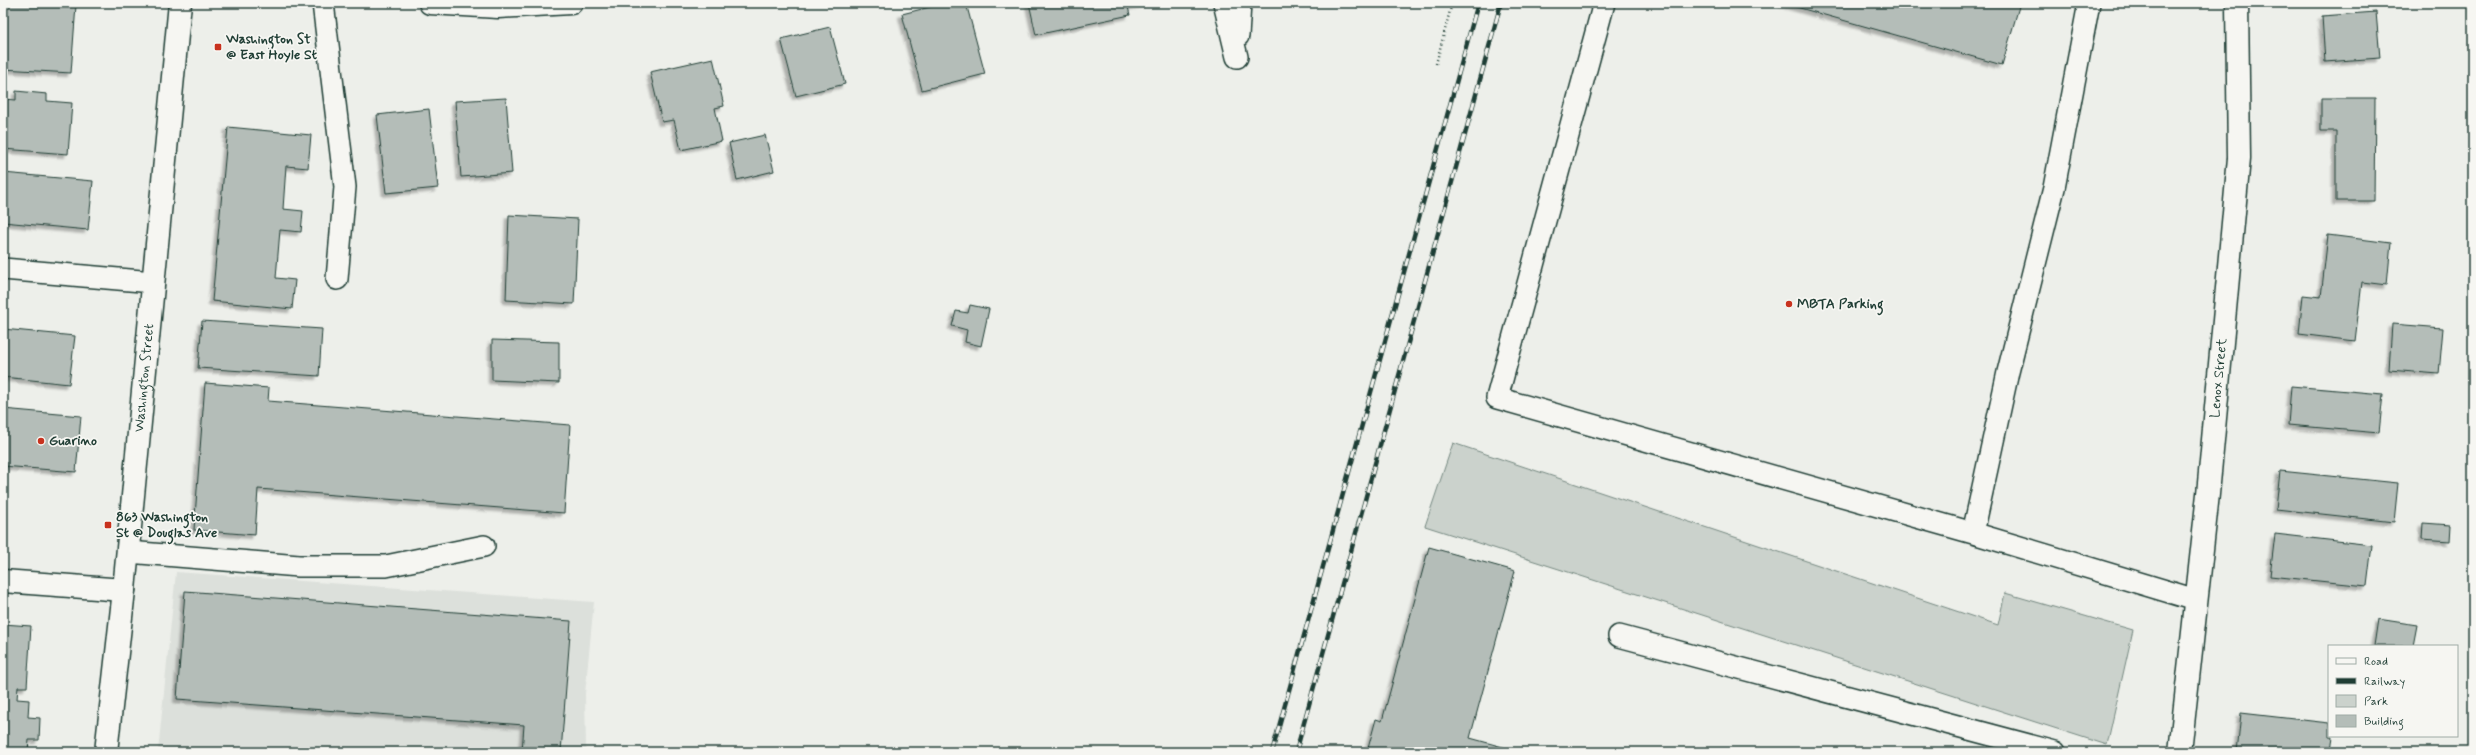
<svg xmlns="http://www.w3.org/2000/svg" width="2476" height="755" font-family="Mynerve,sans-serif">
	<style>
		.built { fill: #dce0db }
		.green { fill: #cbd2cc; stroke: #758880 }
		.building { fill: #b4bdb8; stroke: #1f3d34; filter: url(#shadow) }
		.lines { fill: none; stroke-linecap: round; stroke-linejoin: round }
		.service-casing { stroke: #1f3d34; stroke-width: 24 }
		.minor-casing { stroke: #1f3d34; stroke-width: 25 }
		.tertiary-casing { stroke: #1f3d34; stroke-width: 25 }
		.secondary-casing { stroke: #1f3d34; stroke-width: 25 }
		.path { stroke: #1f3d34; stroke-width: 2.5; stroke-dasharray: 1 3; stroke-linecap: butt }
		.service { stroke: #f6f6f2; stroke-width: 21 }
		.minor { stroke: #f6f6f2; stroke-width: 22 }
		.tertiary { stroke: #f6f6f2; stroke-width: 22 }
		.secondary { stroke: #f6f6f2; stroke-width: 22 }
		.rail-casing { stroke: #1f3d34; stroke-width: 4.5 }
		.rail { stroke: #f6f6f2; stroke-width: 3; stroke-dasharray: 9; stroke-linecap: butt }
		.poi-dot { fill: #c8321e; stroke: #f6f6f2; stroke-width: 1.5 }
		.labels { text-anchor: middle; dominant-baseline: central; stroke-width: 3.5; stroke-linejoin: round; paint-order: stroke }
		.poi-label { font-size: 14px; font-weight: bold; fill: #1f3d34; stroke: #f6f6f2; text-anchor: start }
		.street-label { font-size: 14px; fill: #1f3d34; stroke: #f6f6f2 }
	</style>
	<defs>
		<filter id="shadow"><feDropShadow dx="-3.5" dy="3.5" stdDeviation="1" flood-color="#0004"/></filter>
	</defs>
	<rect width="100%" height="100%" fill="#edefea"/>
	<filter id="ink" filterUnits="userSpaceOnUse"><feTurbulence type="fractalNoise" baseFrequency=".025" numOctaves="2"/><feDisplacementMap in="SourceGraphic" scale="8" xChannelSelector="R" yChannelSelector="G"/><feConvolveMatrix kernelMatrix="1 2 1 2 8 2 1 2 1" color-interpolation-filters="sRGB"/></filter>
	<g filter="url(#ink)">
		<path class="built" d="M 176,572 L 594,602 L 585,694 L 586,748 L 589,752 L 158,752 Z"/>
		<path class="green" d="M 1453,443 L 1998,625 L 2005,593 L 2133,630 L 2107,745 L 1425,526 Z"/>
		<path class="building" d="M 5,3 L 76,5 L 71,73 L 3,69 Z
			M 946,3 L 966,3 L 985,74 L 922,90 L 902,14 Z
			M 1029,3 L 1147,3 L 1128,7 L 1130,15 L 1036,35 Z
			M 1782,3 L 2020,3 L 2002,65 Z
			M 2376,12 L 2380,58 L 2325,62 L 2322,16 Z
			M 830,27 L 845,84 L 796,96 L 781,39 Z
			M 713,58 L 724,106 L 715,108 L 722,141 L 681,150 L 674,120 L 662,122 L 650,72 Z
			M 16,91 L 47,94 L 47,101 L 72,103 L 68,154 L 3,149 L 3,99 L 16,100 Z
			M 506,98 L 512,173 L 461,177 L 455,101 Z
			M 2321,98 L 2375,98 L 2374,201 L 2336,201 L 2336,131 L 2321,131 Z
			M 429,109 L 438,188 L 386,193 L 377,115 Z
			M 228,127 L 311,135 L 308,168 L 286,166 L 283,209 L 303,211 L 301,232 L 280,230 L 276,278 L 295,280 L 292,309 L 212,301 Z
			M 765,135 L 774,171 L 737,180 L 729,143 Z
			M 3,173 L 93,181 L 88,230 L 3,222 Z
			M 509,215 L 578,219 L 574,304 L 506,300 Z
			M 2328,235 L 2391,243 L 2387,285 L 2362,282 L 2355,341 L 2299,334 L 2303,295 L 2321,297 Z
			M 970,305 L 989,309 L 981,346 L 965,342 L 967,330 L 952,326 L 956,311 L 968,313 Z
			M 202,321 L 322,329 L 319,376 L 198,368 Z
			M 2392,324 L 2443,328 L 2439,374 L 2389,370 Z
			M 3,329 L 75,336 L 69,384 L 3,377 Z
			M 492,340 L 559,342 L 559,383 L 492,380 Z
			M 205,383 L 269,388 L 268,401 L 570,425 L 564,513 L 258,489 L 255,535 L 194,530 Z
			M 2291,386 L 2383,394 L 2379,433 L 2288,425 Z
			M 3,409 L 81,416 L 76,472 L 3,466 Z
			M 2280,471 L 2398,483 L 2394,522 L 2276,509 Z
			M 2423,523 L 2451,525 L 2450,541 L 2422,539 Z
			M 2275,534 L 2372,545 L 2367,586 L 2270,576 Z
			M 1429,547 L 1515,571 L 1470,738 L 1521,752 L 1367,752 L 1376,719 L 1382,721 Z
			M 185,591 L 571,621 L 561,752 L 522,752 L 524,725 L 177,699 Z
			M 2378,619 L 2417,625 L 2413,646 L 2374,646 Z
			M 3,624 L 31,626 L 27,687 L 18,687 L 17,699 L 29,700 L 28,717 L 40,718 L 39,740 L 29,740 L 28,752 L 3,752 Z
			M 2241,713 L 2329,723 L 2329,736 L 2333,736 L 2331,752 L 2237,752 Z"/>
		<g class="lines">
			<defs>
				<path id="service" d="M 323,3 L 345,187 L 337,279
					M 1224,3 L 1237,57
					M 1604,3 L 1497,398 L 1973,533 L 2196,600
					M 1238,36 L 1240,3
					M 3,269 L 153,282
					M 1973,533 L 2008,372 L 2054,188 L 2089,3
					M 128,552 L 299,566 L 386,566 L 484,546
					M 1619,636 L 2055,752"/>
				<path id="minor" d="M 3,581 L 124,590"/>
				<g id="tertiary">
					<path d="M 430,3 L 498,7 L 571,3"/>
					<path id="s1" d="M 2180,752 L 2208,494 L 2239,158 L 2237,3"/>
				</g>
				<g id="secondary">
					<path id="s2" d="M 106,752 L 124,590 L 180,3"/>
				</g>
			</defs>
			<use href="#service" class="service-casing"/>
			<use href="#minor" class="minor-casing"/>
			<use href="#tertiary" class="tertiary-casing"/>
			<use href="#secondary" class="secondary-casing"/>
			<path class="path" d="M 1436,64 L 1452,3"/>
			<use href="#service" class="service"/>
			<use href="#minor" class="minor"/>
			<use href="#tertiary" class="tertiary"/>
			<use href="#secondary" class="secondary"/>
			<defs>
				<path id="rail" d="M 1272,752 L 1478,3
					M 1296,752 L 1501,3"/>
			</defs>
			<use href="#rail" class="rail-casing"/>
			<use href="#rail" class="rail"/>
		</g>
	</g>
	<g class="poi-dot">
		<rect x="214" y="43" width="8" height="8" rx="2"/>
		<circle cx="1789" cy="304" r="4"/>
		<circle cx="41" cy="441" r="4"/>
		<rect x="104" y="521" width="8" height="8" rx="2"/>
	</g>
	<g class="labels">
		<g class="poi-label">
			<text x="226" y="39">Washington St<tspan x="226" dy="16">@ East Hoyle St</tspan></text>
			<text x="1797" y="304">MBTA Parking</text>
			<text x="49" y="441">Guarino</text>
			<text x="116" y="517">863 Washington<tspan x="116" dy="16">St @ Douglas Ave</tspan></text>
		</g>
		<g class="street-label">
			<text stroke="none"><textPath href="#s2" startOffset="376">Washington Street</textPath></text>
			<text stroke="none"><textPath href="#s1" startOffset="376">Lenox Street</textPath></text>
		</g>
	</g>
	<rect width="2476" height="755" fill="none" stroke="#f6f6f2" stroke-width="16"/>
	<rect x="8" y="8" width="2460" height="739" fill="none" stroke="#1f3d34" stroke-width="1.5" filter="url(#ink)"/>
	<rect x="2328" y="645" width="130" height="92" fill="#f6f6f2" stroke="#a0aca6"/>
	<rect x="2336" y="658" width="20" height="6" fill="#f6f6f2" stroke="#a0aca6"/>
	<text x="2364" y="665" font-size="12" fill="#1f3d34">Road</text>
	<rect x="2336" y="678" width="20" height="6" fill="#1f3d34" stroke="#a0aca6"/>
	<text x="2364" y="685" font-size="12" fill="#1f3d34">Railway</text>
	<rect x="2336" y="695" width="20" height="12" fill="#cbd2cc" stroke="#a0aca6"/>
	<text x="2364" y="705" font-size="12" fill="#1f3d34">Park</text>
	<rect x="2336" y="715" width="20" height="12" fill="#b4bdb8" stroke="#a0aca6"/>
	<text x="2364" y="725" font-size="12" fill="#1f3d34">Building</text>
</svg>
